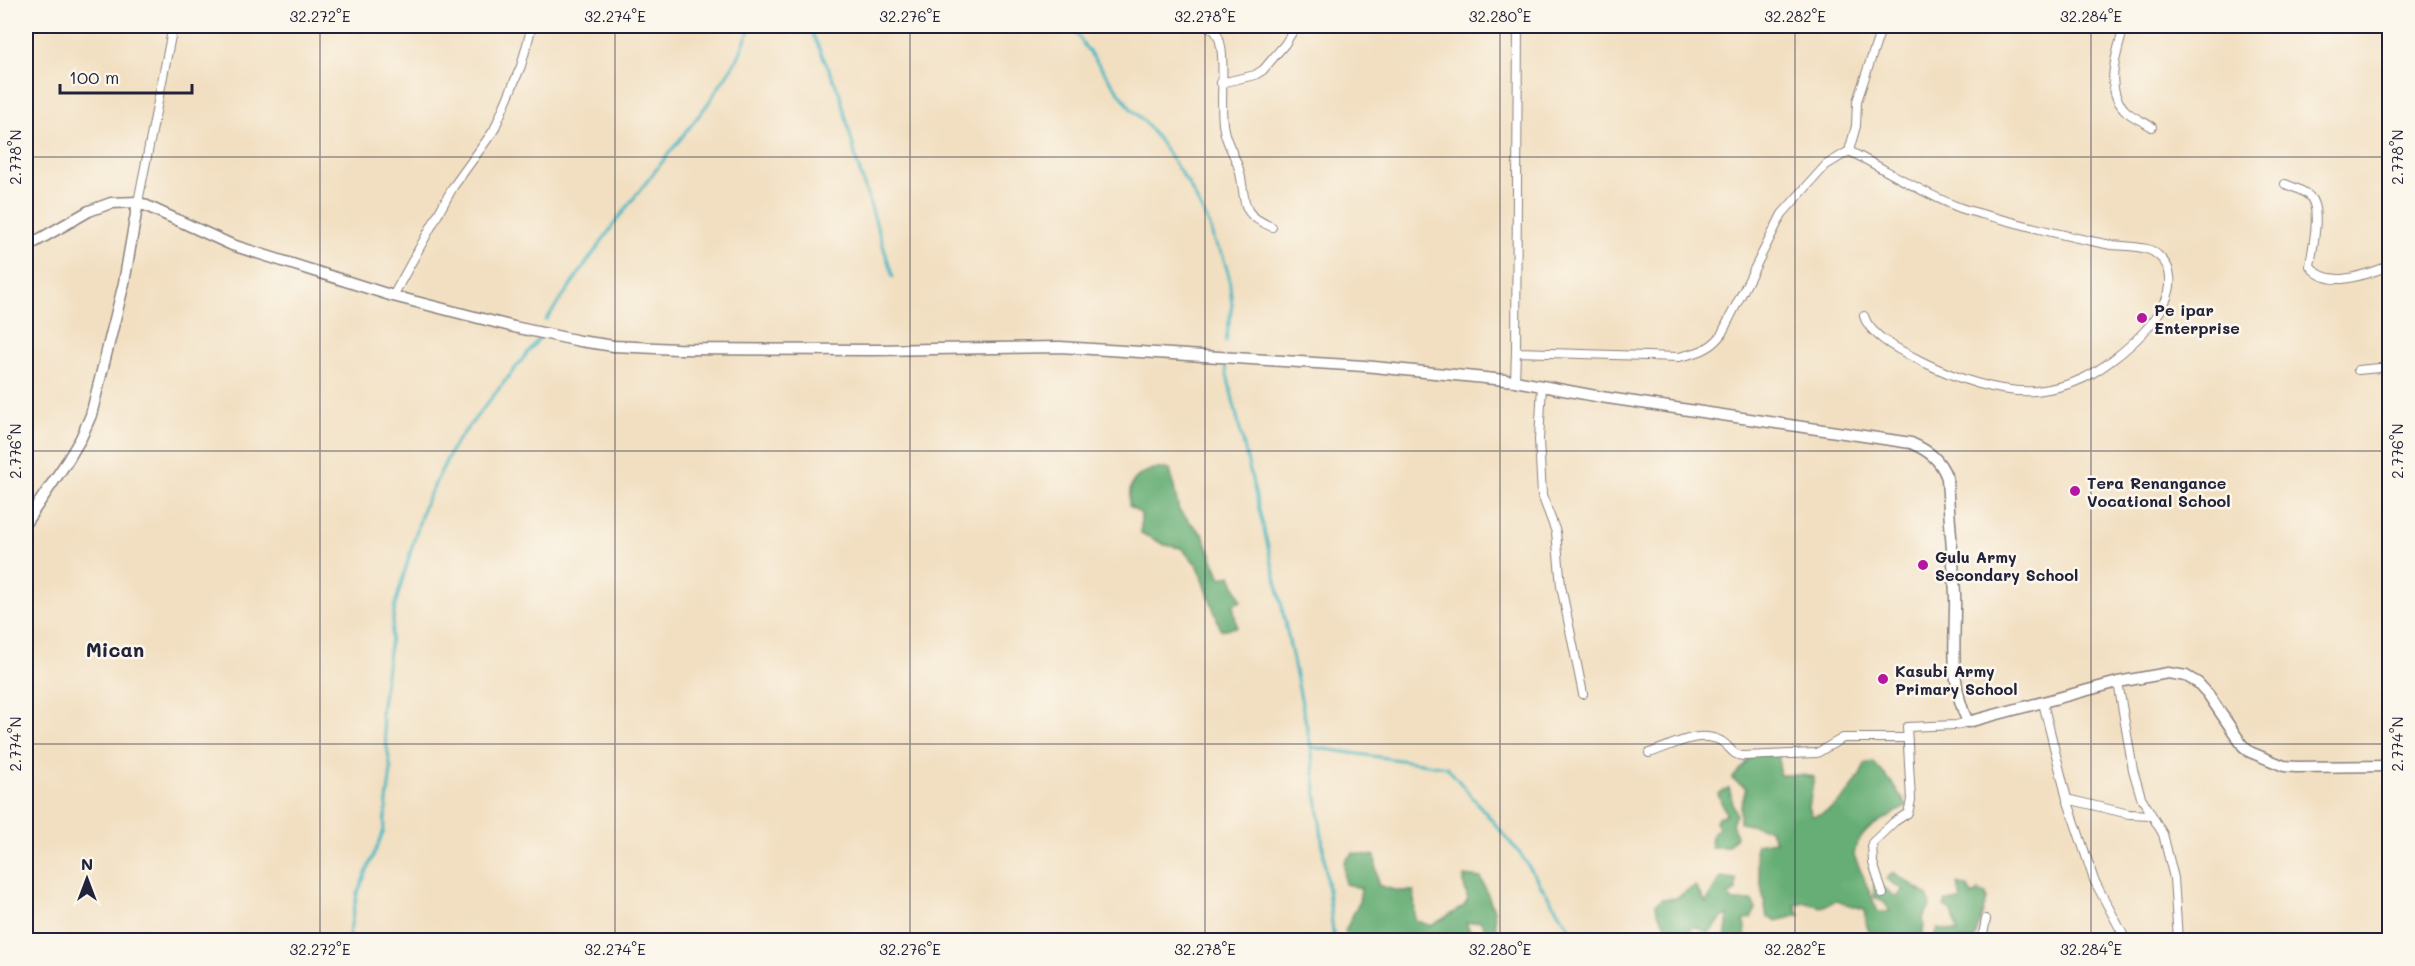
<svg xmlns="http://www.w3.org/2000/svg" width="2415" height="966" font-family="Mali,sans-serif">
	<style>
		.forest { fill: #66ae75; stroke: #446858; stroke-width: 1.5 }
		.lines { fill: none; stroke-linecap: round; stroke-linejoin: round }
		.stream { stroke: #48b7c1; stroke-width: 3 }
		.minor-casing { stroke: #8a807e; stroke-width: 10 }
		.tertiary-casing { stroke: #8a807e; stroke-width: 13 }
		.minor { stroke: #fff; stroke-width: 8 }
		.tertiary { stroke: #fff; stroke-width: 10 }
		.ticks { fill: none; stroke: #22223b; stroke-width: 1.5; stroke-opacity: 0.45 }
		.poi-dot { fill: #b5179e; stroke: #fbf7ec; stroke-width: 2 }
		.labels { text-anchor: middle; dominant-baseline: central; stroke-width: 5; stroke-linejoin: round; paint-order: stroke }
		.poi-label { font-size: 16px; font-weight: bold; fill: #22223b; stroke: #fbf7ec; text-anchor: start }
		.quarter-label { font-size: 20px; font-weight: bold; fill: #22223b; stroke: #fbf7ec }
		.neatline { fill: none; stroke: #22223b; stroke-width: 2 }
		.ticks-label { font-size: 15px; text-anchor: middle; fill: #22223b }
	</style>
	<rect width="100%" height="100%" fill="#fbf7ec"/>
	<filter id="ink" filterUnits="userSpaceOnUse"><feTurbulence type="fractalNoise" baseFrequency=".0167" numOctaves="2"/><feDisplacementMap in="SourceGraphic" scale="12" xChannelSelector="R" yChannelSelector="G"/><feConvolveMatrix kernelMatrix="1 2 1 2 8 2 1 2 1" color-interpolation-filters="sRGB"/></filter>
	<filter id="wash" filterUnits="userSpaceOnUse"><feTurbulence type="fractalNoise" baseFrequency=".008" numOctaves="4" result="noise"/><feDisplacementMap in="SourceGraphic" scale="24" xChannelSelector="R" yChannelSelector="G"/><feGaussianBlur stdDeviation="1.35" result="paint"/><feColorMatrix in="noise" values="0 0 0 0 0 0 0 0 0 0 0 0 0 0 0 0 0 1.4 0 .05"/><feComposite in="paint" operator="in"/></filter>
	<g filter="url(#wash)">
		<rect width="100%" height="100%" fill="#f2dfc1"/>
		<path class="forest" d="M 1153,469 L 1170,469 L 1179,511 L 1203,535 L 1221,578 L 1231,575 L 1241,601 L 1233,605 L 1237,627 L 1221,630 L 1198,566 L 1181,548 L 1165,545 L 1141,533 L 1141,514 L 1129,505 C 1129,483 1132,477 1153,469 Z
			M 1779,753 L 1779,775 L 1801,775 L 1814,777 L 1809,807 L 1812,816 C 1837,812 1856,787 1865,764 L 1873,762 L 1892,783 L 1907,806 C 1887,818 1856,829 1854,855 L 1878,912 L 1890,912 L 1884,901 L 1874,897 L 1874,885 L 1883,887 L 1896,897 L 1904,890 L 1886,879 L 1893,872 L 1927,895 L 1930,906 L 1923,918 L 1924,924 L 1922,940 L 1875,940 L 1867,927 L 1864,909 L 1836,901 L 1821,907 L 1803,902 L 1795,905 L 1800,915 L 1776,921 L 1767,917 L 1755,851 L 1757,844 L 1775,841 L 1769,829 L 1740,823 L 1740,809 L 1746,788 L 1732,779 L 1752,755 Z
			M 1729,788 L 1736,815 L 1732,823 L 1736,836 L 1728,847 L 1711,847 L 1712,834 L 1719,828 L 1716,822 L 1718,817 L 1726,814 L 1718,794 Z
			M 1353,853 L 1375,856 L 1378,885 L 1397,891 L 1414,891 L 1415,920 L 1431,926 L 1463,907 L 1468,900 L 1464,885 L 1464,876 L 1481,878 L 1494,910 L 1497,937 L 1488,933 L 1480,921 L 1466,923 L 1474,940 L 1348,940 L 1345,931 L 1359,902 L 1361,888 L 1345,884 L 1344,862 Z
			M 1720,877 L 1736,879 L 1736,891 L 1728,896 L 1734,901 L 1752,901 L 1756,909 L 1751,918 L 1744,920 L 1746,940 L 1725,940 L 1728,915 L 1723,917 L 1709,933 L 1694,926 L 1690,931 L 1673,934 L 1657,912 L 1656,904 L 1662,899 L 1676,898 L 1695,886 L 1706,903 Z
			M 1958,884 L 1968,887 L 1972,896 L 1979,891 L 1986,894 L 1987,899 L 1974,940 L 1932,940 L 1938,928 L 1958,932 L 1952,911 L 1944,907 L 1946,901 L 1961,901 Z"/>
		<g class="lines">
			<path class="stream" d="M 809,26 L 840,94 L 858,166 L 893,277
				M 1072,26 L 1084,45 L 1132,110 L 1144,121 L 1158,139 L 1188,183 L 1210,226 L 1214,242 L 1223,256 L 1229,276 L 1232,305 L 1226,341
				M 546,320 L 619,217 L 707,105 L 738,58 L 751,26
				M 1224,362 L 1279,593 L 1311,747 L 1334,940
				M 1311,747 L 1447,767 L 1521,855 L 1577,940
				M 348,940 L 357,894 L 383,833 L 391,770 L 381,713 L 395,605 L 424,506 L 454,445 L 541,336"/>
		</g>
	</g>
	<g filter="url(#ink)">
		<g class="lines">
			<defs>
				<path id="minor" d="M 1208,26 C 1210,28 1213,29 1215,31 C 1229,47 1218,106 1224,130 C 1227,146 1237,158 1240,173 C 1247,205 1239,213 1272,227
					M 2124,26 C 2118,50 2103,87 2124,109 C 2131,117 2143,121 2152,127
					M 1221,83 L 1255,75 L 1263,70 L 1285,44 L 1296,26
					M 1849,151 C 1885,169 1920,192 1958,207 C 1971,212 1987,215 2001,219 C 2038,229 2074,238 2111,245 C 2123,246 2135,246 2147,249 C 2155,251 2163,259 2167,266 C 2186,306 2116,362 2084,378 C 2070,385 2052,389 2036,391 C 2001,394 1955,378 1923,362 C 1905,353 1870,337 1864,316
					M 2285,184 C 2293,187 2304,190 2310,197 C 2322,209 2312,250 2310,266 C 2329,291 2365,274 2390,266
					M 138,202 L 173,26
					M 393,296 L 453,187 L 494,130 L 521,66 L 532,26
					M 1516,352 L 1518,26
					M 2358,370 L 2390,367
					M 1515,381 L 1516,352 L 1679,357 C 1696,353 1709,350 1720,337 L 1782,214 L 1826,165 L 1849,151 L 1856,126 L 1857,101 L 1882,26
					M 1542,385 L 1539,440 L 1542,495 L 1556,532 L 1561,586 L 1583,694
					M 2118,682 L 2133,770 L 2141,797 L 2163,834 L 2174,878 L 2178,940
					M 2043,703 L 2067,799 L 2094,880 L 2126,940
					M 1649,753 C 1672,746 1697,729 1721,741 C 1731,747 1731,755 1743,756 L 1817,753 L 1843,738 L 1907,738
					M 2067,799 L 2129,814 L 2151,815
					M 1883,894 L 1873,863 L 1872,843 L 1894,822 L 1908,813 L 1911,800 L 1907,727 L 1956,725 L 1968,722
					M 1982,940 L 1986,919"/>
				<path id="tertiary" d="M 26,247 L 89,211 L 111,203 L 138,202 L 232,245 L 393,296 L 514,327 L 580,341 L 614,346 L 677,349 L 875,350 L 1060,347 L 1364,366 L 1515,381 L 1601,397 L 1911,443 C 1929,451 1940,459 1947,478 C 1949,516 1953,555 1955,594 C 1956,636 1948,682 1968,722 L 2118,682 L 2168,673 L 2186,676 L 2198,683 L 2208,694 L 2243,746 L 2250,752 L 2284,766 L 2296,767 L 2390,766
					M 26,522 L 68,460 L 81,438 L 91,415 L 124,283 L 138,202"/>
			</defs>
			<use href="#minor" class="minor-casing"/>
			<use href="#tertiary" class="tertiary-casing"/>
			<use href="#minor" class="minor"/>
			<use href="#tertiary" class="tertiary"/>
		</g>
	</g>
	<path class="ticks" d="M 320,26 L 320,940M 615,26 L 615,940M 910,26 L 910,940M 1205,26 L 1205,940M 1500,26 L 1500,940M 1795,26 L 1795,940M 2091,26 L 2091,940M 2386,26 L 2386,940M 26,157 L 2390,157M 26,451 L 2390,451M 26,744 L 2390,744"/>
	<g class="poi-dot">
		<circle cx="2142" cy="318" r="6"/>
		<circle cx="2075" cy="491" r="6"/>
		<circle cx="1923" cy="565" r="6"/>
		<circle cx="1883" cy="679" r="6"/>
	</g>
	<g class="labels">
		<g class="poi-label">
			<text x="2154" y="309">Pe ipar<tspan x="2154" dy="18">Enterprise</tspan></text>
			<text x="2087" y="482">Tera Renangance<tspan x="2087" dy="18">Vocational School</tspan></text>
			<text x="1935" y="556">Gulu Army<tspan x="1935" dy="18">Secondary School</tspan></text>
			<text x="1895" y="670">Kasubi Army<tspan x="1895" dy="18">Primary School</tspan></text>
		</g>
		<g class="quarter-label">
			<text x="115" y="649">Mican</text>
		</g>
	</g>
	<rect width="2415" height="966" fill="none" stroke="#fbf7ec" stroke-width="66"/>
	<g transform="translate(87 879)" stroke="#fbf7ec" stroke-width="4.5" paint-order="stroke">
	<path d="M0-4.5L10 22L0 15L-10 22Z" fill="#22223b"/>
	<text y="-9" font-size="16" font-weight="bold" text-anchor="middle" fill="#22223b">N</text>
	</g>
	<path d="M60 84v9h132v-9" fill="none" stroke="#22223b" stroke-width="3"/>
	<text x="69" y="84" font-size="18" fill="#22223b" stroke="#fbf7ec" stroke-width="4.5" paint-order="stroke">100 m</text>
	<rect x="33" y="33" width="2349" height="900" class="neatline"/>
	<g class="ticks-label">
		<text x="320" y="22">32.272°E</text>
		<text x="615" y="22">32.274°E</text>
		<text x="910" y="22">32.276°E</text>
		<text x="1205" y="22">32.278°E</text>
		<text x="1500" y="22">32.280°E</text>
		<text x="1795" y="22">32.282°E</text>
		<text x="2091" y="22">32.284°E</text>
		<text transform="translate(16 157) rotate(-90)" y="5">2.778°N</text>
		<text transform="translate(2398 157) rotate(-90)" y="5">2.778°N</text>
		<text transform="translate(16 451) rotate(-90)" y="5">2.776°N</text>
		<text transform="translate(2398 451) rotate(-90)" y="5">2.776°N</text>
		<text transform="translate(16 744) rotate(-90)" y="5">2.774°N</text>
		<text transform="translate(2398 744) rotate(-90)" y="5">2.774°N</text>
		<text x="320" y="955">32.272°E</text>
		<text x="615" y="955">32.274°E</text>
		<text x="910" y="955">32.276°E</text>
		<text x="1205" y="955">32.278°E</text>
		<text x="1500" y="955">32.280°E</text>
		<text x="1795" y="955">32.282°E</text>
		<text x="2091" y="955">32.284°E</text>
	</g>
</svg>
